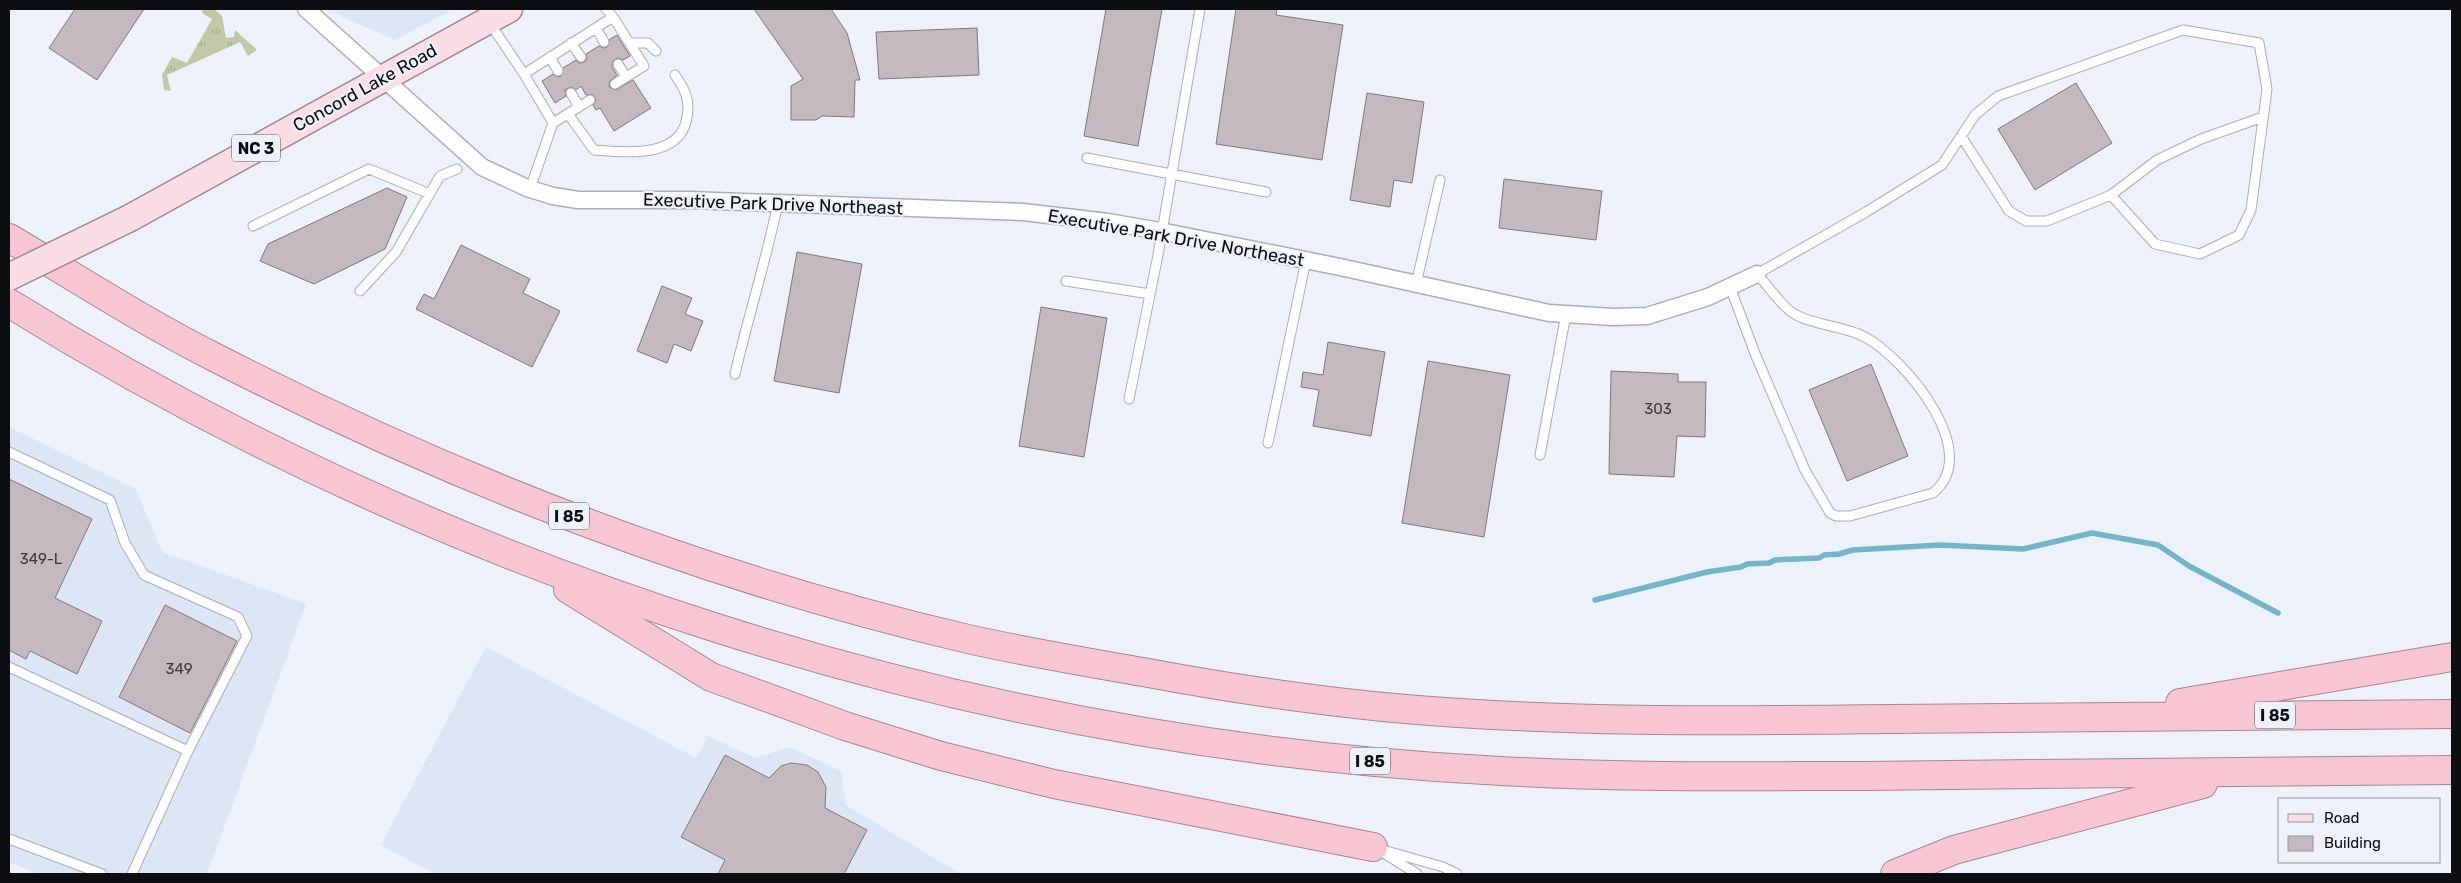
<svg xmlns="http://www.w3.org/2000/svg" width="2461" height="883" font-family="Rubik,sans-serif">
	<style>
		.built { fill: #dce6f4 }
		.grass { fill: url(#grass-tufts) }
		.lines { fill: none; stroke-linecap: round; stroke-linejoin: round }
		.stream { stroke: #73b6c9; stroke-width: 5.5 }
		.building { fill: #c4b9be; stroke: #81777b }
		.service-casing { stroke: #a9aeb7; stroke-width: 11 }
		.minor-casing { stroke: #a9aeb7; stroke-width: 19 }
		.primary-casing { stroke: #a6868f; stroke-width: 29 }
		.motorway-casing { stroke: #a6868f; stroke-width: 30 }
		.service { stroke: #fff; stroke-width: 9 }
		.minor { stroke: #fff; stroke-width: 16 }
		.primary { stroke: #fbdde5; stroke-width: 26 }
		.motorway { stroke: #f8c6d3; stroke-width: 28 }
		.primary-bridge-casing { stroke: #a6868f; stroke-width: 29; stroke-linecap: butt }
		.primary-bridge { stroke: #fbdde5; stroke-width: 26 }
		.labels { text-anchor: middle; dominant-baseline: central; stroke-width: 4.5; stroke-linejoin: round; paint-order: stroke }
		.number-label { font-size: 15px; fill: #3b393c }
		.shield { fill: #ecf1fa; stroke: #505257; stroke-width: 1 }
		.shield-label { font-size: 16px; font-weight: bold; fill: #0d0e11 }
		.street-label { font-size: 18px; fill: #0d0e11; stroke: #ecf1fa }
	</style>
	<defs>
		<pattern id="grass-tufts" width="24" height="20" patternUnits="userSpaceOnUse" patternTransform="scale(1.25)"><rect width="24" height="20" fill="#c1c8a6"/><path d="M3 7l-1-3M5 7V3M7 7l1-3M15 17l-1-3M17 17v-4M19 17l1-3" fill="none" stroke="#a5ab8e"/></pattern>
	</defs>
	<rect width="100%" height="100%" fill="#ecf1fa"/>
	<path class="built" d="M 331,9 L 454,9 L 395,40 L 340,16 Z
		M 9,427 L 136,489 L 162,552 L 306,604 L 207,874 L 38,874 L 9,862 Z
		M 486,647 L 696,758 L 708,736 L 755,758 L 790,747 L 841,771 L 846,805 L 961,874 L 435,874 L 381,845 Z"/>
	<path class="grass" d="M 201,9 L 214,9 L 222,16 L 226,38 L 234,37 L 235,30 L 257,50 L 248,56 L 240,42 L 167,75 L 171,91 L 164,90 L 162,75 L 172,57 L 187,63 L 212,19 L 203,14 Z"/>
	<g class="lines">
		<path class="stream" d="M 1595,600 L 1707,572 L 1741,567 L 1747,564 L 1769,563 L 1775,560 L 1819,558 L 1824,555 L 1839,554 L 1853,550 L 1940,545 L 2023,549 L 2092,533 L 2158,545 L 2189,566 L 2278,613"/>
	</g>
	<path class="building" d="M 75,9 L 144,9 L 97,80 L 49,48 Z
		M 754,9 L 831,9 L 847,33 L 860,80 L 855,80 L 854,117 L 822,116 L 816,120 L 791,120 L 791,86 L 803,79 Z
		M 1106,9 L 1162,9 L 1138,146 L 1084,136 Z
		M 1236,9 L 1277,9 L 1276,15 L 1343,25 L 1322,160 L 1216,144 Z
		M 977,28 L 979,75 L 879,79 L 876,32 Z
		M 617,35 L 630,56 L 623,60 L 618,58 L 613,61 L 612,67 L 617,75 L 610,81 L 609,87 L 616,90 L 633,80 L 651,108 L 614,131 L 600,108 L 596,110 L 593,105 L 596,100 L 593,95 L 586,95 L 581,86 L 576,90 L 571,87 L 565,90 L 566,96 L 555,103 L 542,81 L 553,74 L 557,77 L 561,76 L 563,68 L 576,60 L 579,63 L 584,62 L 587,59 L 586,54 L 599,46 L 603,48 L 607,47 L 610,39 Z
		M 2076,83 L 2112,143 L 2035,190 L 1998,129 Z
		M 1367,93 L 1424,102 L 1412,183 L 1394,180 L 1390,207 L 1350,200 Z
		M 1504,179 L 1602,191 L 1596,240 L 1499,228 Z
		M 387,188 L 407,197 L 385,249 L 314,284 L 260,261 L 268,244 Z
		M 461,245 L 530,279 L 523,293 L 560,311 L 532,367 L 416,309 L 424,294 L 434,299 Z
		M 797,252 L 862,264 L 839,393 L 774,381 Z
		M 662,286 L 692,298 L 685,314 L 703,321 L 691,351 L 674,344 L 667,363 L 637,351 Z
		M 1041,307 L 1107,318 L 1084,457 L 1019,446 Z
		M 1328,342 L 1385,352 L 1371,436 L 1313,426 L 1319,390 L 1301,387 L 1303,372 L 1323,375 Z
		M 1428,361 L 1510,375 L 1484,537 L 1402,523 Z
		M 1871,364 L 1908,456 L 1847,481 L 1809,390 Z
		M 1611,371 L 1678,374 L 1678,382 L 1706,382 L 1705,437 L 1677,436 L 1674,477 L 1609,474 Z
		M 9,479 L 92,519 L 55,598 L 102,621 L 77,674 L 30,651 L 26,659 L 9,650 Z
		M 165,605 L 237,641 L 190,733 L 119,697 Z
		M 725,755 L 769,778 L 781,766 L 791,763 L 807,765 L 818,772 L 826,787 L 825,808 L 867,830 L 844,874 L 718,874 L 725,860 L 681,837 Z"/>
	<g class="lines">
		<defs>
			<path id="service" d="M 613,17 L 644,66 L 615,84
				M 489,22 L 524,74 L 613,17 L 606,9
				M 596,28 L 604,42
				M 571,43 L 581,57
				M 630,43 L 648,43 L 656,51
				M 550,57 L 558,71
				M 618,64 L 626,77
				M 524,74 L 553,123 L 530,189
				M 571,93 L 579,107
				M 568,114 L 594,150 C 623,152 676,159 686,122 C 688,114 689,104 686,95 C 684,88 679,81 675,75
				M 553,123 L 590,100
				M 1087,158 L 1266,192
				M 2111,195 L 2157,160 L 2201,139 L 2263,117
				M 253,226 L 369,169 L 430,194
				M 1066,281 L 1150,294
				M 1416,284 L 1440,180
				M 1730,287 L 1756,356 L 1805,470 L 1830,513 L 1836,516 L 1850,516 L 1933,493 C 1984,452 1904,358 1865,337 C 1845,326 1811,325 1793,313 C 1781,306 1767,284 1757,274 L 1866,212 L 1942,165 L 1975,115 L 1998,96 L 2183,30 L 2259,43 L 2267,89 L 2251,210 L 2239,235 L 2200,254 L 2155,244 L 2111,195 L 2047,221 L 2026,221 L 2009,211 L 1961,136
				M 360,291 L 396,252 L 440,176 L 457,169
				M 735,374 C 748,317 766,261 778,203
				M 1129,399 L 1158,255 L 1200,9
				M 1268,443 L 1306,260
				M 9,452 L 110,500 L 125,543 L 144,575 L 238,617 L 247,636 L 188,751 L 132,874
				M 1540,455 L 1566,314
				M 9,667 L 188,751
				M 9,839 L 102,874
				M 1376,848 L 1443,867 L 1457,874
				M 1382,852 L 1417,874"/>
			<path id="minor" d="M 306,9 L 482,167 L 527,188 L 553,196 L 578,200 L 689,200 L 1023,212 L 1108,222 L 1160,231 L 1340,267 L 1549,313 L 1613,317 L 1647,316 L 1708,297 L 1757,274"/>
			<path id="primary" d="M 130,218 L 509,9"/>
			<path id="motorway" d="M 9,238 C 78,279 146,323 218,359 C 456,481 708,578 968,639 C 1026,652 1085,662 1143,672 C 1223,687 1302,699 1383,707 C 1552,723 1722,721 1892,719 C 2079,718 2265,715 2452,714
				M 9,303 C 448,576 968,742 1485,770 C 1613,778 1740,776 1867,776 C 2062,774 2257,771 2452,770
				M 568,589 L 711,677 L 845,726 L 941,756 L 1054,784 L 1373,847
				M 2180,703 L 2452,657
				M 1895,874 L 1954,850 L 2203,784"/>
		</defs>
		<use href="#service" class="service-casing"/>
		<use href="#minor" class="minor-casing"/>
		<use href="#primary" class="primary-casing"/>
		<use href="#motorway" class="motorway-casing"/>
		<use href="#service" class="service"/>
		<use href="#minor" class="minor"/>
		<use href="#primary" class="primary"/>
		<use href="#motorway" class="motorway"/>
		<defs>
			<path id="primary-bridge" d="M 9,277 L 130,218"/>
		</defs>
		<use href="#primary-bridge" class="primary-bridge-casing"/>
		<use href="#primary-bridge" class="primary-bridge"/>
	</g>
	<g class="labels">
		<g class="number-label">
			<text x="1658" y="409">303</text>
			<text x="41" y="559">349-L</text>
			<text x="179" y="669">349</text>
		</g>
		<g class="shield">
			<rect x="232" y="134.5" width="48" height="27" rx="4"/>
			<rect x="549" y="502.5" width="40" height="27" rx="4"/>
			<rect x="2255" y="701.5" width="40" height="27" rx="4"/>
			<rect x="1350" y="747.5" width="40" height="27" rx="4"/>
		</g>
		<g class="shield-label">
			<text x="256" y="148">NC 3</text>
			<text x="569" y="516">I 85</text>
			<text x="2275" y="715">I 85</text>
			<text x="1370" y="761">I 85</text>
		</g>
		<g class="street-label">
			<text transform="translate(365 88) rotate(-29)">Concord Lake Road</text>
			<text transform="translate(773 204) rotate(2)">Executive Park Drive Northeast</text>
			<text transform="translate(1176 238) rotate(10)">Executive Park Drive Northeast</text>
		</g>
	</g>
	<rect width="2461" height="883" fill="none" stroke="#0d0e11" stroke-width="20"/>
	<rect x="2278" y="798" width="162" height="65" fill="#ecf1fa" stroke="#93969d"/>
	<rect x="2288" y="814" width="25" height="8" fill="#fbdde5" stroke="#93969d"/>
	<text x="2324" y="823" font-size="15" fill="#0d0e11">Road</text>
	<rect x="2288" y="836" width="25" height="15" fill="#c4b9be" stroke="#93969d"/>
	<text x="2324" y="848" font-size="15" fill="#0d0e11">Building</text>
</svg>
